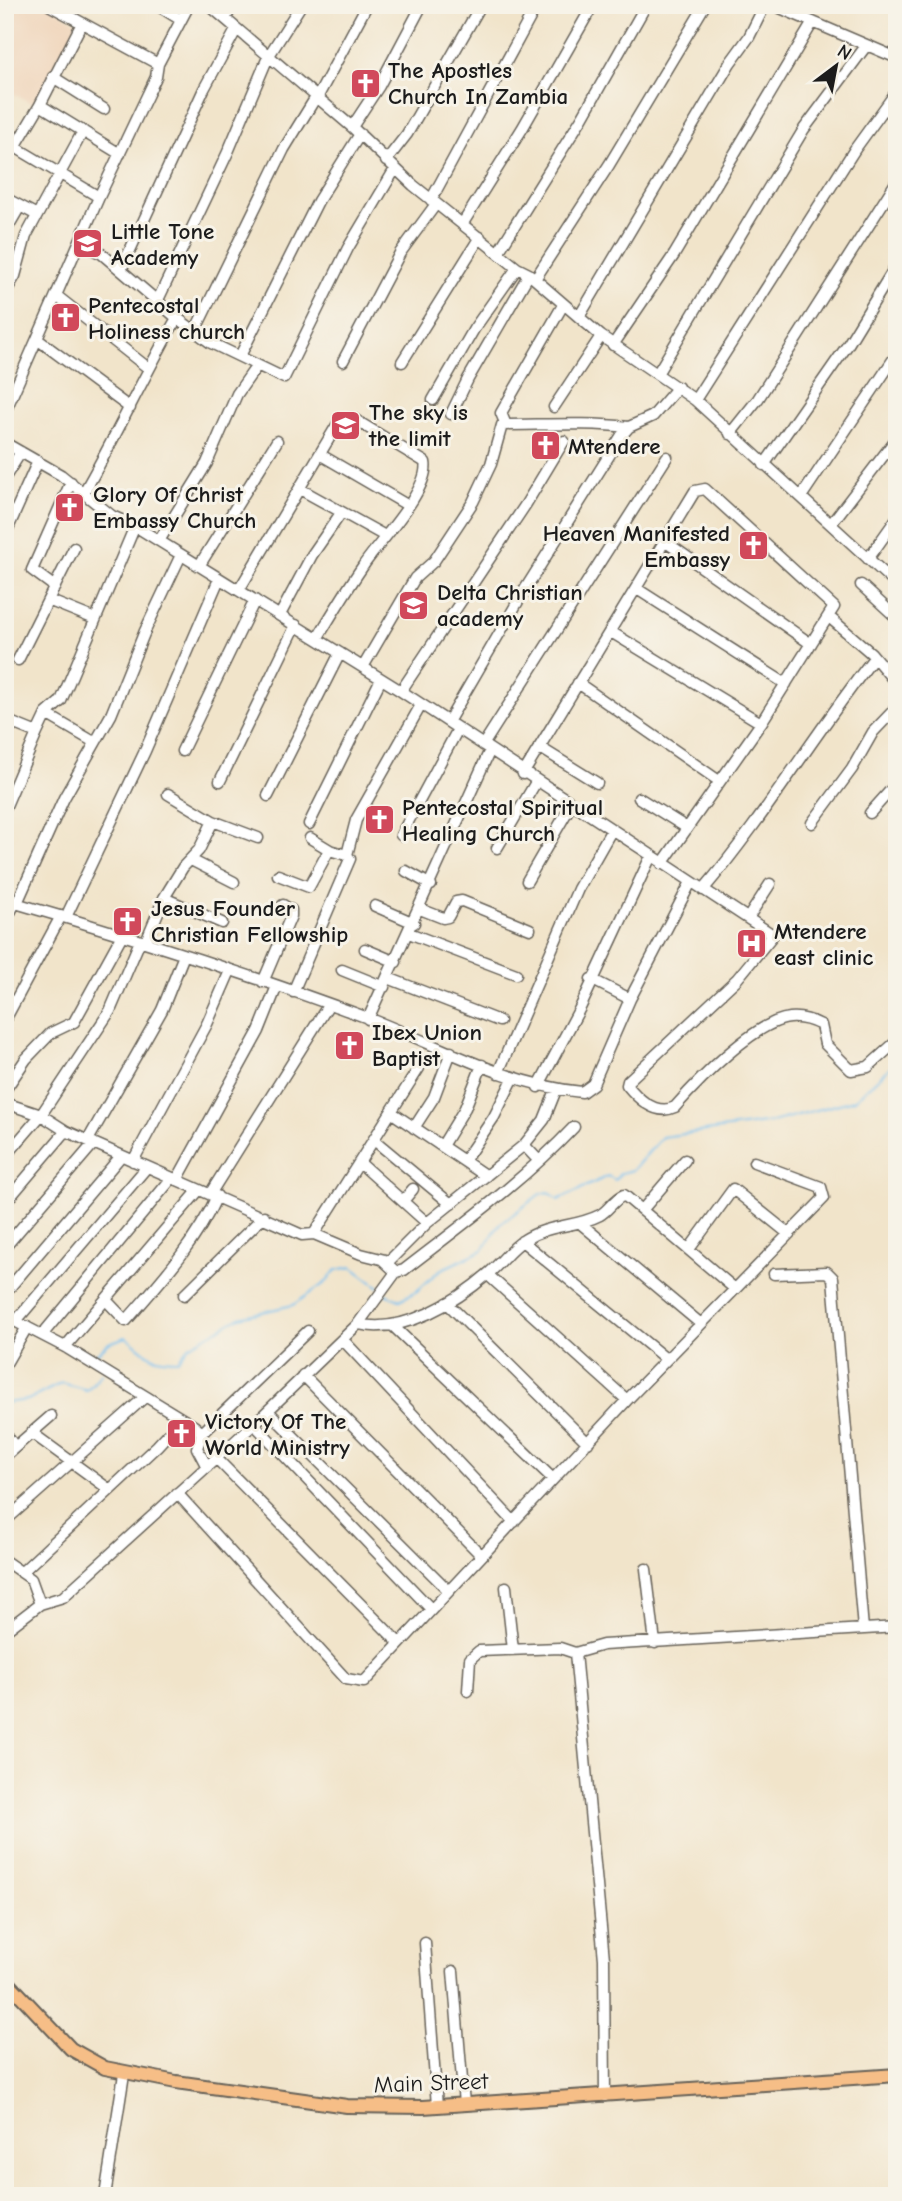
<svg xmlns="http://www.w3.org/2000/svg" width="902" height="2201" font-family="'Comic Neue',sans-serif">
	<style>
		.built { fill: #f0d6bc }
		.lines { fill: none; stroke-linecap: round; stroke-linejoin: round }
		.stream { stroke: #77c0f0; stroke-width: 2 }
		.minor-casing { stroke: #676259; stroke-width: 13 }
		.major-casing { stroke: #676259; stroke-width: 16 }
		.minor { stroke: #fff; stroke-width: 10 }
		.major { stroke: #f6be87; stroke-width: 12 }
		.labels { text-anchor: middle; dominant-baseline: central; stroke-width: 6; stroke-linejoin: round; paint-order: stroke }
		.poi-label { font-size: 23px; font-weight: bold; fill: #1c1c1c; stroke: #f7f3e8; text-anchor: start }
		.street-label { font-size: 23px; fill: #1c1c1c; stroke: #f7f3e8 }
	</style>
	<rect width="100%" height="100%" fill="#f7f3e8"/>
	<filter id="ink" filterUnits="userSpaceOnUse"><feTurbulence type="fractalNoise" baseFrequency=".0143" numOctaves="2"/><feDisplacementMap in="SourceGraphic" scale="14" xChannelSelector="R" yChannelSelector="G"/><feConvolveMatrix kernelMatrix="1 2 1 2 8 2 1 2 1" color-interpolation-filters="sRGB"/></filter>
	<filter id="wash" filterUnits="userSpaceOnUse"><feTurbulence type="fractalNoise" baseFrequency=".00686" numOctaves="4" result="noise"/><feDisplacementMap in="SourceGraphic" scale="28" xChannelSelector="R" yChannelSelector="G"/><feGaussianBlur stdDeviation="1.57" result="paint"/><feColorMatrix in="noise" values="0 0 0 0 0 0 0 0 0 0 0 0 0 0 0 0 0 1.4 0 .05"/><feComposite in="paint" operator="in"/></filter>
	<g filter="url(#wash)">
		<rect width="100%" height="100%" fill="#f1e4ca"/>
		<path class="built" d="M 8,5 L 47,5 L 81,25 L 37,106 L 5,89 Z"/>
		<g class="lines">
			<path class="stream" d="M 385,1294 L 400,1300 L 417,1291 L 440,1270 L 483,1250 L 499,1225 L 540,1194 L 549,1192 L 558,1200 L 608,1176 L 615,1180 L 621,1173 L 633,1170 L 662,1137 L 772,1122 L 854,1100 L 897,1061
				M 102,1364 L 95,1355 L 109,1343 L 126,1337 C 149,1353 146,1360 178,1360 L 189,1346 L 240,1317 L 293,1305 L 325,1283 L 336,1270 L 352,1267 L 379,1287
				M 5,1403 L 28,1400 L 62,1383 L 87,1390 L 102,1373"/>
		</g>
	</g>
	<g filter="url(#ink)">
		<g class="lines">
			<defs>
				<path id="minor" d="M 49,5 L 158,64
					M 157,5 L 181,20
					M 209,5 L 352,127 L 413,185 L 517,268 L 529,274 L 601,336 L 695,400 L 897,585
					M 773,5 L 897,58
					M 5,11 L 8,5
					M 225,18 L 234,5
					M 82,23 L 40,105 L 120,154
					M 53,77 L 104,109
					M 317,98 L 367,5
					M 352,127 L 379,86 L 422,5
					M 5,141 L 99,197
					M 15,147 L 40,105
					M 386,161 L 407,134 L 481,5
					M 5,198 L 37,215
					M 431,200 L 537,5
					M 463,223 L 522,129 L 593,5
					M 5,232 L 19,208
					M 79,243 L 102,254 L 177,318 L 211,343 L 284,378 L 348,248 L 395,169
					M 499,251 L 582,118 L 646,5
					M 121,270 L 204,89 L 236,30
					M 535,279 L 609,165 L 705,5
					M 5,293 L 15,276 L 26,236 L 83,131
					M 58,297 L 148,368
					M 157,302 L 228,152 L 268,57 L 301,5
					M 579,317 L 730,63 L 749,37 L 765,5
					M 195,331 L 284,149 L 316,97
					M 37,339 L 130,408
					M 613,345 L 674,255 L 813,22
					M 240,356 L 318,201 L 360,134
					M 343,361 L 400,253 L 436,204
					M 402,362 L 480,237
					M 657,374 L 804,129 L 866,46
					M 433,400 L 474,329 L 517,268
					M 695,400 L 855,149 L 897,91
					M 554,407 L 601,336
					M 5,412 L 99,197 L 156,77 L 158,64 L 189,5
					M 451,414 L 468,379 L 529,274
					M 506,425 L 501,413 L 563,305
					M 730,434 L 758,399 L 897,181
					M 5,443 L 61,475 L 112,516 L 135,526 L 401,691 L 773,935 L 737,979 L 628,1081 L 627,1085 C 639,1100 656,1116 675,1107 C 697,1082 755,1021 790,1018 C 801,1017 811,1020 821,1025 L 825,1044 L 851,1070 L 868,1067 L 897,1041
					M 321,455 L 407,505
					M 764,465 L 847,346 L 897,264
					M 5,477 L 21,452
					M 300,489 L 385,536
					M 84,492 C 117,435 144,375 177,318
					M 801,497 L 897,354
					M 831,524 L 897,438
					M 5,535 L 38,461
					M 663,540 L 811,644
					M 159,541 L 207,463 L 237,394 L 256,367
					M 868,559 L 897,518
					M 199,566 L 277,441
					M 861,585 L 897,618
					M 55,587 L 32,570 L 71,482
					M 637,589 L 786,684
					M 239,590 L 340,420 L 352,418 L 425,462 C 431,489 378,543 363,566 C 347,589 332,614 317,639
					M 48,600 L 95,619
					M 280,615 L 312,555 L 341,513
					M 829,617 L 871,653 L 897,684
					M 611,632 L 761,723
					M 18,660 L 74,548
					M 363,667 L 415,578 L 434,561 L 473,502 L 491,464 L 502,425 C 545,425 586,422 629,427
					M 578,683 L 719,781
					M 401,691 L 526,504 L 564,441
					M 46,714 L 94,742
					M 5,720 L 37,733 L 5,808
					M 448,722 L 524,591 L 622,435 L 629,427 L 653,416 L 678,387
					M 37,733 L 46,714 L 61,701 L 135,526
					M 483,745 L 667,457
					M 539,747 L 597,783
					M 182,751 L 255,600
					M 523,774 L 695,491 L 705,489 L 834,607 L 761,723 L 662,864
					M 220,781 L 296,625
					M 168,794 L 213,821
					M 268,796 L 340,653
					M 639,798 L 687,828
					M 870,813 L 897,783
					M 812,823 L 852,769 L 873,732 L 897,707
					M 309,824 L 381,679
					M 401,835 L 458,729
					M 310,838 L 330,850
					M 497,848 L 536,782
					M 347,855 L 356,820 L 421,705
					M 191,860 L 234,882
					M 406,871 L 431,885
					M 278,875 L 309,887 L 329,850 L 347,855 L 350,859 L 293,992
					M 527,881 L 571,805
					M 703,890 C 765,817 814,734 873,659
					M 164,898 L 222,923
					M 5,900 C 127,935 249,974 368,1018 C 439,1045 506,1085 582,1092 L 593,1084 L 630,999 L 691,882
					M 17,903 L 64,798 L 111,715 L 145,631 L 181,555
					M 375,906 L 414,923
					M 420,909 L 443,918 L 448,917 L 456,902 L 462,901 L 530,929
					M 66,917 L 145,751 L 219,579
					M 748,918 L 770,884
					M 5,922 L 15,903
					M 409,933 L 516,974
					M 146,941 L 164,898 L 183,867 L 199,850 L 213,821 L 258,838
					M 365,949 L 396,962
					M 342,970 L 384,987
					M 388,978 L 499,1021
					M 591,979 L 630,999
					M 263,982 L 291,916 L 291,910 L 283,905
					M 368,1019 L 490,750
					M 5,1020 L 61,916
					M 498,1073 L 578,889 L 611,831
					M 538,1087 L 581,1006 L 651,856
					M 5,1090 L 26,1059 L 51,1033 L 74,1022 L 122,935
					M 5,1103 L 41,1115 L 66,1131 L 302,1235 L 314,1234 L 361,1254 L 389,1261 L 427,1223 L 524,1145 L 544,1120 L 556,1090
					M 391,1112 L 419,1068
					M 414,1128 L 434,1097 L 451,1052
					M 88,1140 L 162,1010 L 184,955
					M 374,1140 L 451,1204
					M 524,1145 L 539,1161
					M 442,1146 L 465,1108 L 482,1065
					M 5,1157 L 41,1115 L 110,1011 L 140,941
					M 133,1161 L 207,1024 L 230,971
					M 464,1161 L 494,1117 L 513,1079
					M 360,1163 L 427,1223
					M 177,1180 L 259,1031 L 277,986
					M 210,1194 L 329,1004
					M 403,1201 L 413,1189
					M 5,1203 L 66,1131
					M 643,1209 L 685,1160
					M 580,1223 L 701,1324
					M 314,1234 L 391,1112 L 486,1176
					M 522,1241 L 666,1359
					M 5,1247 L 94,1143
					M 690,1248 L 733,1189 L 789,1234
					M 383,1260 L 396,1272 L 404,1270 C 462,1225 523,1181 574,1127
					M 774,1274 L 827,1272 L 833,1278 L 863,1629
					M 488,1275 L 627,1400
					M 5,1293 L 121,1156
					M 184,1295 L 264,1216
					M 106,1300 L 126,1321 C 159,1283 196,1243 217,1196
					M 447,1303 L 588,1443
					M 5,1316 L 65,1347 L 194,1426 L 202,1433 L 197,1448 L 207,1467
					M 16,1321 L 147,1167
					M 358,1324 L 396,1272
					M 393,1326 L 553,1479
					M 42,1335 L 172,1178
					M 343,1340 L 514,1522
					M 65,1347 L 199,1190
					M 5,1365 L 27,1327
					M 303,1375 L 481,1555
					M 268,1411 L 448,1590
					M 254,1424 L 430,1608
					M 5,1433 L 15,1447
					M 32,1433 L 110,1490
					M 202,1433 L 308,1331
					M 5,1456 L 51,1416
					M 216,1458 L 398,1642
					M 177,1493 L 346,1679 L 364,1682 L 627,1400 L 824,1198 L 821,1187 L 754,1162
					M 5,1521 L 145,1397
					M 5,1561 L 31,1579 L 40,1604
					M 646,1569 L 655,1643
					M 22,1572 L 157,1446 L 182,1419
					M 506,1587 L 513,1650
					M 5,1631 L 40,1604 L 63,1597 L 254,1424 L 358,1324 C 403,1335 456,1302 489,1273 C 501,1263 511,1248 524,1240 C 548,1224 575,1228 600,1215 C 609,1210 614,1199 624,1195 L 735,1289
					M 468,1691 L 470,1659 L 479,1651 L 560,1648 L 575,1653
					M 425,1943 L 437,2106
					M 453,1971 L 464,2104
					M 605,2096 L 604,1959 L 575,1653 L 603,1645 L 897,1627
					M 105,2196 L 124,2074"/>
				<path id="major" d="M 5,1979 L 71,2049 L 105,2068 L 176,2082 L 347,2106 L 423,2107 L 897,2075"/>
			</defs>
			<use href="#minor" class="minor-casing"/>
			<use href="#major" class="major-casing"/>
			<use href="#minor" class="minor"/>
			<use href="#major" class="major"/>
		</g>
	</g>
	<defs>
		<symbol id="church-square" viewBox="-11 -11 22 22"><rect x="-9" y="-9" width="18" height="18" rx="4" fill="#d1495b" stroke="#f7f3e8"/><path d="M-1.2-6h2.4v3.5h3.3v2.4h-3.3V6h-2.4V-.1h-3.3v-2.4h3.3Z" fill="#fff"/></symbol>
		<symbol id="school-square" viewBox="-11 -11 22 22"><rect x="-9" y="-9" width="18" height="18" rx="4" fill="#d1495b" stroke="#f7f3e8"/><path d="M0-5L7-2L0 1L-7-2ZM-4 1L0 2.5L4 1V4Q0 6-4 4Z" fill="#fff"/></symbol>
		<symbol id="hospital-square" viewBox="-11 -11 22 22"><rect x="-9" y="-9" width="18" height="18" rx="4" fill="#d1495b" stroke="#f7f3e8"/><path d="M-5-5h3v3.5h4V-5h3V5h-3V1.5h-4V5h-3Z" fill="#fff"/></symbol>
	</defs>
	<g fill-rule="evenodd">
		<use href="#church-square" x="348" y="66" width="35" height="35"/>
		<use href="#school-square" x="70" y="226" width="35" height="35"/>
		<use href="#church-square" x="48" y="300" width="35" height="35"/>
		<use href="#school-square" x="328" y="408" width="35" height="35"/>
		<use href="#church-square" x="528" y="428" width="35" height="35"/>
		<use href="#church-square" x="52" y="490" width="35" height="35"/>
		<use href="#church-square" x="736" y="528" width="35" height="35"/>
		<use href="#school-square" x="396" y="588" width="35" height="35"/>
		<use href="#church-square" x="362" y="802" width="35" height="35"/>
		<use href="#church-square" x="110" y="904" width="35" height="35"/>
		<use href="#hospital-square" x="734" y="926" width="35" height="35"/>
		<use href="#church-square" x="332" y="1028" width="35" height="35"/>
		<use href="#church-square" x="164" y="1416" width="35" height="35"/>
	</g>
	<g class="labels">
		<g class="poi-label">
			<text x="388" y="70">The Apostles<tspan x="388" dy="26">Church In Zambia</tspan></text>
			<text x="111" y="231">Little Tone<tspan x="111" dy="26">Academy</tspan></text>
			<text x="88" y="305">Pentecostal<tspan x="88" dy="26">Holiness church</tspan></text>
			<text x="369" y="412">The sky is<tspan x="369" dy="26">the limit</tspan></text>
			<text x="568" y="446">Mtendere</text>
			<text x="93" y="494">Glory Of Christ<tspan x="93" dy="26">Embassy Church</tspan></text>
			<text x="730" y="533" text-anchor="end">Heaven Manifested<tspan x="730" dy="26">Embassy</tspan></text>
			<text x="437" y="592">Delta Christian<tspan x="437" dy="26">academy</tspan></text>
			<text x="402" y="807">Pentecostal Spiritual<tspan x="402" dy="26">Healing Church</tspan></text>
			<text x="151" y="908">Jesus Founder<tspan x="151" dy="26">Christian Fellowship</tspan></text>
			<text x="774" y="931">Mtendere<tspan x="774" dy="26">east clinic</tspan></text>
			<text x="372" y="1032">Ibex Union<tspan x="372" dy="26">Baptist</tspan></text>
			<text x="205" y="1421">Victory Of The<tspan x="205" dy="26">World Ministry</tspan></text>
		</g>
		<g class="street-label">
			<text transform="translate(431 2083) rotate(-2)">Main Street</text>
		</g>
	</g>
	<rect width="902" height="2201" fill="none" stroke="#f7f3e8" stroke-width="28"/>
	<g transform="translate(836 66) rotate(32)" stroke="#f7f3e8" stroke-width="5" paint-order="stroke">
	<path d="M0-5L12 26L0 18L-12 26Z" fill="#1c1c1c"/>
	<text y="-10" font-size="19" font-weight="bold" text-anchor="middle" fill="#1c1c1c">N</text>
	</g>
</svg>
